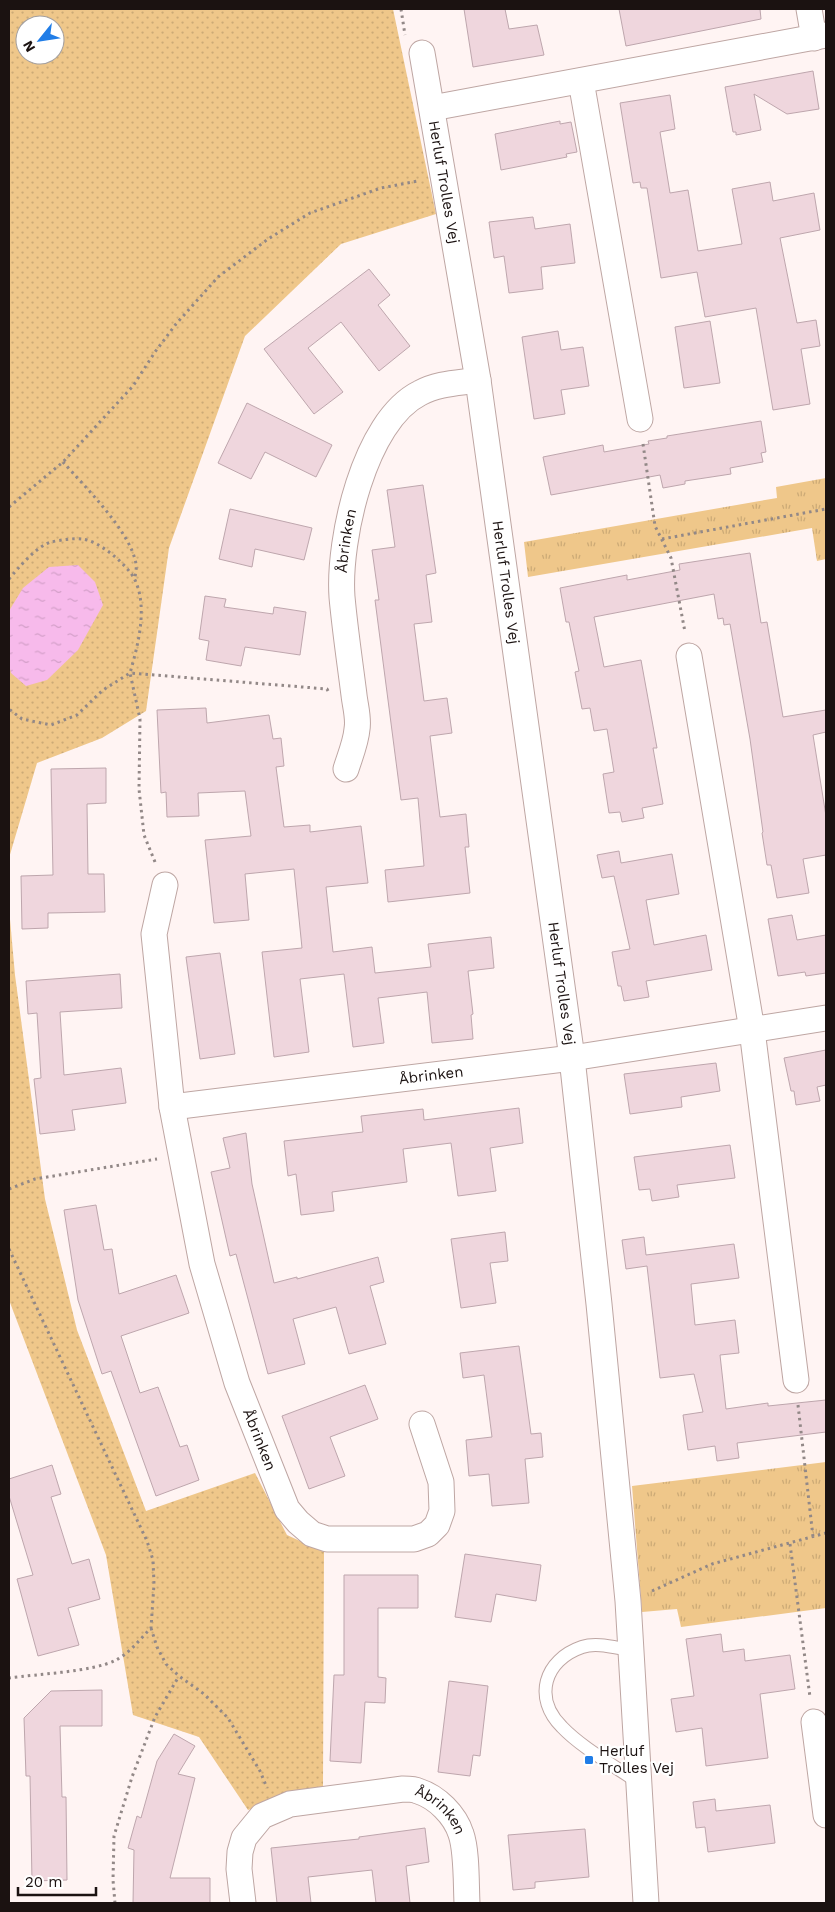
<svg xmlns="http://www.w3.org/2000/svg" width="835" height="1912" font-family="'Work Sans',sans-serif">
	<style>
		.grass { fill: url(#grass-dots); fill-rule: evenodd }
		.park { fill: url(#park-tufts) }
		.water { fill: url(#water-ripples) }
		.building { fill: #efd6dd; stroke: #bea6ad }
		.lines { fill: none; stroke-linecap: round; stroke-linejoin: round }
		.lane-casing { stroke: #bea6a3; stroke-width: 14 }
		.street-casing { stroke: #bea6a3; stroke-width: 27 }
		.path { stroke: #928887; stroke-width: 3; stroke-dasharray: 2.5 4; stroke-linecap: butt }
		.lane { stroke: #fff; stroke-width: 12 }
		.street { stroke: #fff; stroke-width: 25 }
		.poi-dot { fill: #207de7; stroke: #fff; stroke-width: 2 }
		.labels { text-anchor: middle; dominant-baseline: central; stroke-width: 4.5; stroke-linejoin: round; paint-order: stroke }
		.street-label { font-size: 15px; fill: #1b1211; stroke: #fff }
		.poi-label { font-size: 15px; fill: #1b1211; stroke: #fff; text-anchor: start }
	</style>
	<defs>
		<pattern id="grass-dots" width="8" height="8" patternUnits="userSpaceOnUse" patternTransform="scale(1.25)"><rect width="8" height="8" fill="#efc78a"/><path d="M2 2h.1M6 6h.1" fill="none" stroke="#ccaa76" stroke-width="1.8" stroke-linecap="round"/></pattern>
		<pattern id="park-tufts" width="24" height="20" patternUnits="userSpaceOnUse" patternTransform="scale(1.25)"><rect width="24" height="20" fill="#efc78a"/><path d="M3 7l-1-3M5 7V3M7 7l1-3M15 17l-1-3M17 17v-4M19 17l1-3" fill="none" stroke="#ccaa76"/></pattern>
		<pattern id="water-ripples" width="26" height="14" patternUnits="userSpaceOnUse" patternTransform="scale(1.25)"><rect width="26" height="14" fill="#f7baeb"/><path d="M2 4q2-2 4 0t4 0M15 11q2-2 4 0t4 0" fill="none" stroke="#d39fc8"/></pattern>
	</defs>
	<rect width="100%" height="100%" fill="#fff4f3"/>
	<path class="grass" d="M 9,9 L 393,9 L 436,214 L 341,244 L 245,336 L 169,548 L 146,711 L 102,738 L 37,763 L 9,858 ZM 25,25 L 55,25 L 55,55 L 25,55 Z
		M 9,908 L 15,975 L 45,1199 L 77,1330 L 146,1511 L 255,1473 L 287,1535 L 324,1552 L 323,1787 L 248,1810 L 199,1737 L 133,1715 L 106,1555 L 9,1300 Z"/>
	<path class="park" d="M 826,478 L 826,559 L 817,561 L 812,528 L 528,577 L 524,542 L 777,498 L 776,487 Z
		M 826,1462 L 826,1608 L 681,1627 L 677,1609 L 642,1612 L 632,1486 Z"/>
	<path class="water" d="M 78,565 L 95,582 L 103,605 L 78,650 L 47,680 L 26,686 L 11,673 L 9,665 L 9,611 L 23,588 L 49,567 Z"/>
	<path class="building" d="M 464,9 L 505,9 L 509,29 L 537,25 L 544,55 L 473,67 Z
		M 619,9 L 760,9 L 761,19 L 626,46 Z
		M 813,71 L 819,109 L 787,114 L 754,94 L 761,130 L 736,135 L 736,132 L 733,132 L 725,87 Z
		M 670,95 L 675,129 L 660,132 L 670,193 L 688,190 L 698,251 L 742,244 L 732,189 L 770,182 L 773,201 L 814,193 L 820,230 L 780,238 L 797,323 L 816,320 L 820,346 L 801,349 L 810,404 L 773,410 L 756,308 L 705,317 L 697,272 L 661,278 L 647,188 L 641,188 L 640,182 L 633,183 L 620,103 Z
		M 560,121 L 560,124 L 571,122 L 577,152 L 566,154 L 567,157 L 501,170 L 495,134 Z
		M 533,217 L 535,229 L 570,224 L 575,263 L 541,267 L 543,289 L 509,293 L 504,256 L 494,258 L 489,222 Z
		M 369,269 L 390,295 L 378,305 L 410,346 L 379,371 L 341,322 L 308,348 L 343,392 L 314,414 L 264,349 Z
		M 710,321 L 720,383 L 684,388 L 675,327 Z
		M 558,331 L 561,350 L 583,347 L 589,386 L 561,390 L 565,414 L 534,419 L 522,337 Z
		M 247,403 L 332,445 L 316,477 L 265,452 L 251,479 L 218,463 Z
		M 761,421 L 766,452 L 761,453 L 763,462 L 730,468 L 731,474 L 685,481 L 685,484 L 663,488 L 660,475 L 551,495 L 543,457 L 603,445 L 604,452 L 649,444 L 648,441 L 667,438 L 667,436 Z
		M 423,485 L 436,573 L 426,575 L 432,622 L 414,624 L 424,701 L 447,698 L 452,733 L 430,736 L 440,817 L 466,814 L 469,847 L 465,847 L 470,893 L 388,902 L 385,870 L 424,866 L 418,798 L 401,800 L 375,600 L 379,600 L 372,550 L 395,547 L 387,490 Z
		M 230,509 L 312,528 L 304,560 L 255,549 L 252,567 L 219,559 Z
		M 750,553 L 761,623 L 767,622 L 783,717 L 826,710 L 826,732 L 813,735 L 826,816 L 826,855 L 803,859 L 809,893 L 777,898 L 771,865 L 767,865 L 762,833 L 763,832 L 750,739 L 730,624 L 724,625 L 723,618 L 718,619 L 714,594 L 594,617 L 604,667 L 641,660 L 657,748 L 653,748 L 663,804 L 642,808 L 644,818 L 622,822 L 620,812 L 609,813 L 603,774 L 614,772 L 607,729 L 594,731 L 590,708 L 582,709 L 575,672 L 579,671 L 569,622 L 566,622 L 560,588 L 627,575 L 627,580 L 680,570 L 679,564 Z
		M 205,596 L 226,599 L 224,607 L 273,614 L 274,607 L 306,612 L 300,655 L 245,647 L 241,666 L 206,660 L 209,641 L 199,639 Z
		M 206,708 L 207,723 L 269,715 L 273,739 L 281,738 L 284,766 L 276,767 L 284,827 L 310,825 L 310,832 L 361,826 L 368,883 L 326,887 L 333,952 L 372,947 L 375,973 L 431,967 L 428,944 L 491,937 L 494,968 L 468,971 L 473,1014 L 471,1015 L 473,1039 L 432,1043 L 427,992 L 378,998 L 384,1043 L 353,1047 L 344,974 L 300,979 L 309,1052 L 274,1057 L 262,952 L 302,948 L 294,869 L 245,874 L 249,920 L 214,923 L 205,840 L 251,836 L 245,791 L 198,793 L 199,816 L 167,817 L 166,792 L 161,793 L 157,710 Z
		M 106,768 L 106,803 L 87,804 L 88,874 L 104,874 L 105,912 L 48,913 L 48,928 L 22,929 L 21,876 L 53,875 L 51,769 Z
		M 619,851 L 621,863 L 672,854 L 679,894 L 646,900 L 654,945 L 706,935 L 712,970 L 646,981 L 649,997 L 624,1001 L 621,986 L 618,986 L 612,952 L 630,949 L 614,876 L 602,878 L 597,855 Z
		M 792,915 L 797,940 L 826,935 L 826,973 L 806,976 L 805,972 L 778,976 L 768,919 Z
		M 220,953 L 235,1054 L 200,1059 L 186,957 Z
		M 120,974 L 122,1008 L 60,1012 L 64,1075 L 121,1068 L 126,1103 L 72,1110 L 75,1130 L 40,1134 L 34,1079 L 41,1078 L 37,1013 L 28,1014 L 26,981 Z
		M 826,1050 L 826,1085 L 817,1087 L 820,1101 L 796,1105 L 794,1091 L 791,1091 L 784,1058 Z
		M 716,1063 L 720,1091 L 681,1097 L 682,1107 L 630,1114 L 624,1074 Z
		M 519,1108 L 523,1143 L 490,1148 L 496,1191 L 458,1196 L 451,1143 L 403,1149 L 407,1182 L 332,1192 L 334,1211 L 301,1215 L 296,1174 L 288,1176 L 284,1141 L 363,1132 L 361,1116 L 423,1109 L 424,1120 Z
		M 246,1133 L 252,1184 L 274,1283 L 297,1277 L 297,1279 L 378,1257 L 384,1282 L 370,1286 L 386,1344 L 349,1354 L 336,1307 L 293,1319 L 305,1364 L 268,1374 L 236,1254 L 230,1256 L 211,1172 L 230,1168 L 223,1138 Z
		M 730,1145 L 735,1178 L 677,1185 L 679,1197 L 652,1201 L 650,1189 L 639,1190 L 634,1157 Z
		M 96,1205 L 104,1250 L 112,1249 L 119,1294 L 176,1275 L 189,1313 L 121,1336 L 140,1393 L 158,1387 L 180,1447 L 187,1445 L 199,1480 L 156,1496 L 111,1371 L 102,1374 L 78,1300 L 64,1210 Z
		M 505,1232 L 508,1261 L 490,1263 L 496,1303 L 461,1308 L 451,1239 Z
		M 644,1237 L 646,1255 L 734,1244 L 739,1278 L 691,1284 L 695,1325 L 735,1320 L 739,1353 L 720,1355 L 726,1409 L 768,1403 L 768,1406 L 826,1400 L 826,1432 L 737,1443 L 739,1458 L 717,1461 L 715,1446 L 688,1450 L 683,1415 L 703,1412 L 694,1374 L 660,1378 L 647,1266 L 626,1269 L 622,1240 Z
		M 519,1346 L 531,1434 L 541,1433 L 543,1457 L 525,1459 L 529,1503 L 492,1506 L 489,1474 L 469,1476 L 466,1440 L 492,1437 L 484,1375 L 463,1378 L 460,1353 Z
		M 365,1385 L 378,1419 L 330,1437 L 345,1476 L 309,1489 L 282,1416 Z
		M 52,1465 L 61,1494 L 51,1497 L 72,1564 L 89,1559 L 100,1599 L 68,1608 L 79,1645 L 38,1656 L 17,1579 L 33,1575 L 9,1496 L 9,1479 Z
		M 465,1554 L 541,1565 L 536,1601 L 496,1594 L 491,1622 L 455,1617 Z
		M 344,1575 L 418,1575 L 418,1608 L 378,1608 L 378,1677 L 386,1678 L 385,1703 L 365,1702 L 361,1763 L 330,1761 L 334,1675 L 344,1675 Z
		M 721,1634 L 723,1652 L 744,1649 L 745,1661 L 790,1655 L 795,1689 L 760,1694 L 768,1758 L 706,1766 L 702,1728 L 676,1732 L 671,1699 L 694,1696 L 686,1639 Z
		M 449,1681 L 488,1686 L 480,1756 L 473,1755 L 470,1776 L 438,1772 Z
		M 102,1690 L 102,1726 L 60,1726 L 62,1797 L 66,1797 L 67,1880 L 32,1881 L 30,1776 L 26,1776 L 24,1718 L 51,1691 Z
		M 174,1734 L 195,1746 L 178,1774 L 195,1778 L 170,1878 L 210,1878 L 210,1903 L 133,1903 L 134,1850 L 128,1848 L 137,1816 L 141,1818 L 157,1761 Z
		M 715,1799 L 716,1811 L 770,1805 L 775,1843 L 708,1852 L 705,1827 L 696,1828 L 693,1802 Z
		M 425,1828 L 429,1862 L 406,1866 L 410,1903 L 376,1903 L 372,1870 L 308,1877 L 311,1903 L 277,1903 L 271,1848 L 359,1839 L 359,1837 Z
		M 585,1829 L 589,1877 L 535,1882 L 535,1888 L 513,1890 L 508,1835 Z"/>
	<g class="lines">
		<defs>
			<path id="lane" d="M 631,1650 C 616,1648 597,1642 582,1647 C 544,1660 533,1698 562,1727 C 582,1748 615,1766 639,1783"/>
			<g id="street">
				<path d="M 809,9 L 814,38"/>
				<path id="s1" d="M 422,53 L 478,380 L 572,1058 L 599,1304 L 628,1601 L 646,1903"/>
				<path d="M 581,81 L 640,419"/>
				<path d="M 432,108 L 826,35"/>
				<path d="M 689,656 L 752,1030 L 796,1380"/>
				<path id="s2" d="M 346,769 C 350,756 356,742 357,729 C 359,718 355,705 354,695 C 350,663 345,630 342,597 C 338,540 364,421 420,393 C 438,383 459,383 478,380"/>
				<path id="s3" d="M 165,885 L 154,934 L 172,1107 L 202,1264 L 237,1383 L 287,1509 L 298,1522 L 312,1534 L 327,1539 L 414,1539 L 428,1534 L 437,1525 L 442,1511 L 441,1482 L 422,1424"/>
				<path id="s4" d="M 172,1107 L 572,1058 L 826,1018"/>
				<path d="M 814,1722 L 826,1815"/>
				<path id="s5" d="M 243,1903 L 239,1869 L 240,1852 L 244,1838 L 262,1816 L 290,1804 L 403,1789 C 408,1789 414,1789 418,1791 C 437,1797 455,1815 461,1834 C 467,1851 466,1884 467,1903"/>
			</g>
		</defs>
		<use href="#lane" class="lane-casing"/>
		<use href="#street" class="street-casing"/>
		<path class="path" d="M 401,9 L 405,35
			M 643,444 L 655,526 L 671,558 L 685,632
			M 63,462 C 85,487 131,532 136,564 C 137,568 135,574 135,579
			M 9,507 L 63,462 L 133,386 L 155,352 L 176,324 L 218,277 L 268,239 L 310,213 L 381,188 L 418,181
			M 662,539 L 826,509
			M 9,579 C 18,568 38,545 51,542 C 60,540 73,538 82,539 C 98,540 128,565 135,580 C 148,608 138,645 130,673 L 103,690 L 77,715 L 51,725 L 22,719 L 9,709
			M 155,862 L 144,835 L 139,789 L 140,719 L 130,673 L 327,689 L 328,691
			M 9,1189 L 35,1179 L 157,1159
			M 9,1249 L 147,1541 L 153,1560 L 154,1584 L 151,1628 C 140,1639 130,1653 116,1660 C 93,1672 36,1674 9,1678
			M 798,1405 L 813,1537
			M 790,1544 L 810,1697
			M 652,1591 L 712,1564 L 826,1533
			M 151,1628 L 157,1647 L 166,1664 L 179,1676 L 204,1694 L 228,1718 L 260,1771 L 267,1788
			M 115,1903 L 113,1880 L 114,1836 L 132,1777 L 155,1717 L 179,1676"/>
		<use href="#lane" class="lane"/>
		<use href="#street" class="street"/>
	</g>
	<rect class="poi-dot" x="584" y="1755" width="10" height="10" rx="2.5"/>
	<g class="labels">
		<g class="street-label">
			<text stroke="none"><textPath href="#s1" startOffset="131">Herluf Trolles Vej</textPath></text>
			<text stroke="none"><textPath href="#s2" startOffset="231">Åbrinken</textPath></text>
			<text stroke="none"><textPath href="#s1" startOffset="536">Herluf Trolles Vej</textPath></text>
			<text stroke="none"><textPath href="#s1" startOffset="941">Herluf Trolles Vej</textPath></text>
			<text stroke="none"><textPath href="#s4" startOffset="261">Åbrinken</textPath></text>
			<text stroke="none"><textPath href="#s3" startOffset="569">Åbrinken</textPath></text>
			<text stroke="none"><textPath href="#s5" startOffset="284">Åbrinken</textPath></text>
		</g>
		<g class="poi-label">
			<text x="599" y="1751">Herluf<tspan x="599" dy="17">Trolles Vej</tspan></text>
		</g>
	</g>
	<rect width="835" height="1912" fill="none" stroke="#1b1211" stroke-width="20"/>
	<g transform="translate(40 40) rotate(240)"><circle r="24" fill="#ffffff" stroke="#a4a0a0"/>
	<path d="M0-4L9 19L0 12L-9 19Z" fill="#207de7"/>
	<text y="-8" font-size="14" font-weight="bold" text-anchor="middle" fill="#1b1211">N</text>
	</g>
	<path d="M18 1887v8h78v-8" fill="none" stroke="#1b1211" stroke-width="2.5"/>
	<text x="25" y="1887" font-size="15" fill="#1b1211" stroke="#ffffff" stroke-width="4" paint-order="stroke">20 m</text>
</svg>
